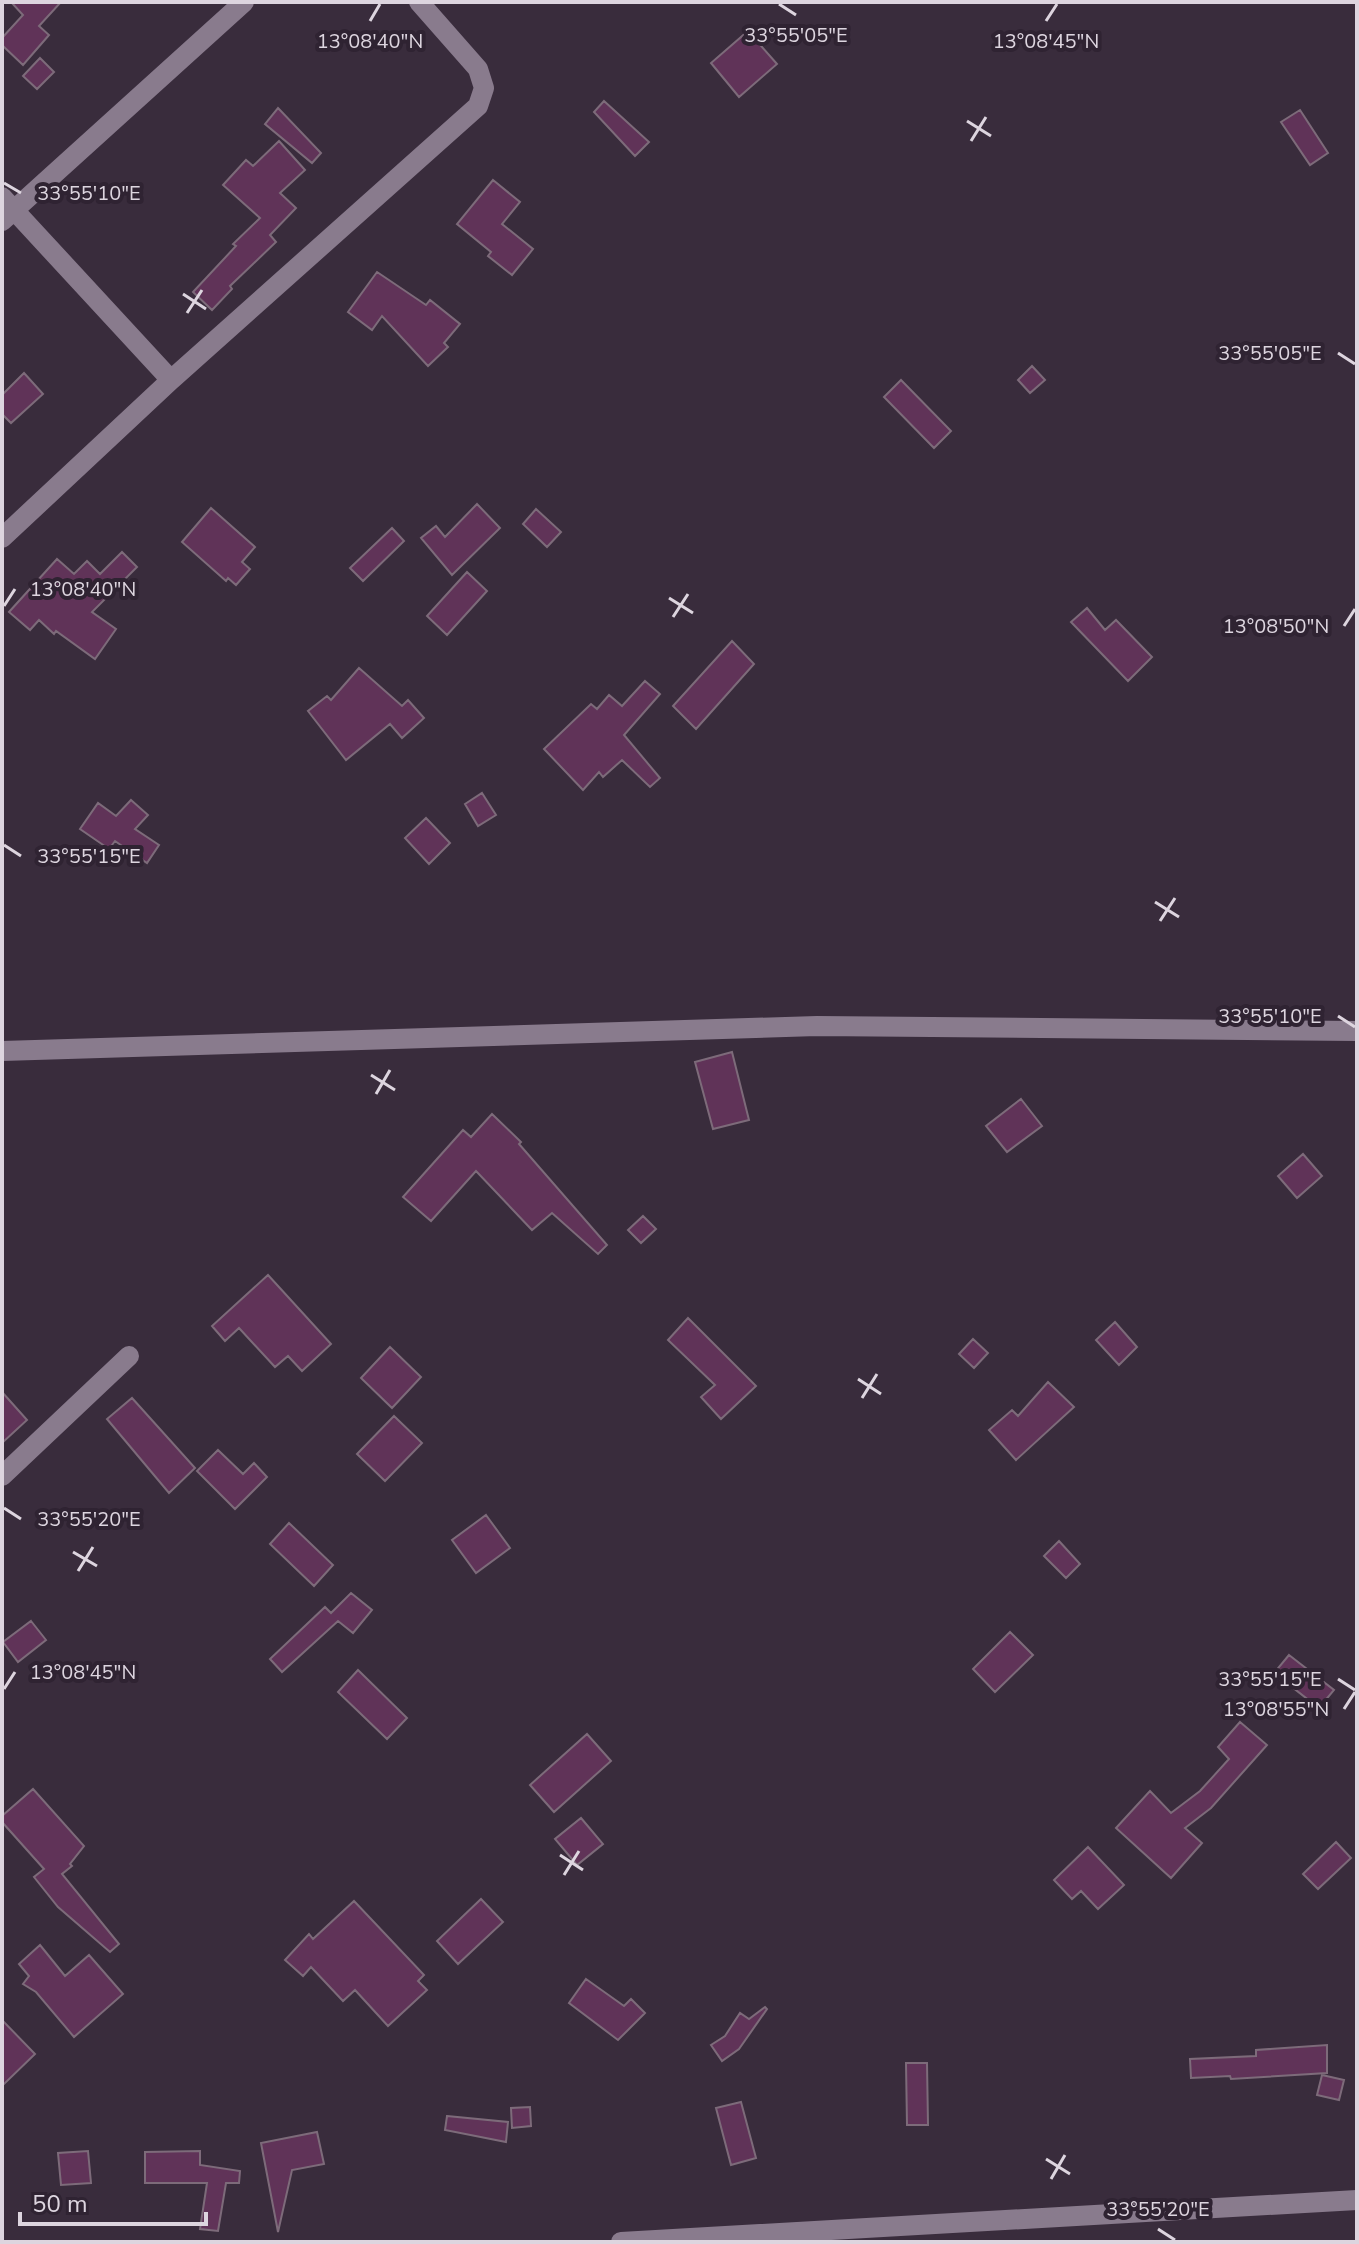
<svg xmlns="http://www.w3.org/2000/svg" width="1359" height="2244" font-family="'Nunito Sans',sans-serif">
	<style>
		.building { fill: #603358; stroke: #7d6b7a; stroke-width: 2 }
		.lines { fill: none; stroke-linecap: round; stroke-linejoin: round }
		.minor { stroke: #897b8d; stroke-width: 20 }
		.ticks { fill: none; stroke: #ddd5df; stroke-width: 3 }
		.ticks-label { font-size: 20px; text-anchor: middle; fill: #ddd5df; stroke: #2f2332; stroke-width: 8; stroke-linejoin: round; paint-order: stroke }
	</style>
	<rect width="100%" height="100%" fill="#392c3c"/>
	<path class="building" d="M 11,2 L 61,2 L 39,26 L 49,35 L 23,65 L 2,45 L 2,38 L 23,15 Z
		M 748,31 L 777,64 L 739,97 L 711,63 Z
		M 40,58 L 54,72 L 37,89 L 23,76 Z
		M 604,101 L 649,142 L 635,156 L 594,112 Z
		M 278,108 L 321,153 L 312,163 L 265,124 Z
		M 1300,110 L 1328,153 L 1310,165 L 1281,122 Z
		M 279,141 L 305,170 L 280,193 L 296,208 L 270,235 L 276,242 L 230,286 L 232,289 L 212,310 L 193,292 L 236,246 L 233,244 L 260,218 L 223,185 L 246,160 L 253,166 Z
		M 493,180 L 520,202 L 502,224 L 533,249 L 512,275 L 488,256 L 491,252 L 457,224 Z
		M 377,272 L 426,305 L 430,300 L 460,324 L 444,343 L 448,347 L 428,366 L 382,316 L 372,330 L 348,312 Z
		M 1032,366 L 1045,380 L 1030,393 L 1018,380 Z
		M 24,373 L 43,394 L 11,423 L 2,414 L 2,395 Z
		M 901,380 L 951,431 L 934,448 L 884,397 Z
		M 477,504 L 500,528 L 452,575 L 421,538 L 436,526 L 445,537 Z
		M 211,508 L 255,547 L 242,562 L 250,569 L 236,585 L 228,578 L 226,581 L 182,542 Z
		M 536,509 L 561,532 L 547,547 L 523,524 Z
		M 392,528 L 404,541 L 363,581 L 350,568 Z
		M 122,552 L 137,567 L 92,612 L 116,629 L 95,659 L 56,631 L 54,634 L 39,620 L 30,630 L 9,612 L 57,559 L 74,574 L 87,561 L 100,574 Z
		M 467,572 L 487,591 L 447,635 L 427,616 Z
		M 1087,608 L 1105,630 L 1116,620 L 1152,657 L 1128,681 L 1071,622 Z
		M 732,641 L 754,664 L 696,729 L 673,706 Z
		M 359,668 L 402,706 L 408,700 L 424,718 L 402,738 L 390,724 L 346,760 L 308,711 L 327,696 L 331,700 Z
		M 645,681 L 660,694 L 624,735 L 660,778 L 650,787 L 622,760 L 603,777 L 599,772 L 583,790 L 544,749 L 591,704 L 597,709 L 609,695 L 622,706 Z
		M 482,793 L 496,815 L 478,826 L 465,804 Z
		M 131,800 L 148,815 L 135,829 L 159,845 L 147,863 L 115,841 L 109,849 L 80,829 L 98,803 L 116,816 Z
		M 426,818 L 450,843 L 429,864 L 405,838 Z
		M 732,1052 L 749,1120 L 713,1129 L 695,1062 Z
		M 1021,1099 L 1042,1126 L 1007,1152 L 986,1126 Z
		M 492,1114 L 521,1142 L 519,1144 L 607,1245 L 598,1254 L 552,1213 L 532,1230 L 476,1171 L 431,1221 L 403,1197 L 463,1130 L 471,1137 Z
		M 1303,1154 L 1322,1176 L 1297,1198 L 1278,1176 Z
		M 643,1216 L 656,1229 L 641,1243 L 628,1230 Z
		M 268,1275 L 331,1344 L 302,1371 L 288,1356 L 275,1367 L 239,1328 L 225,1341 L 212,1326 Z
		M 688,1318 L 756,1386 L 721,1419 L 701,1397 L 715,1385 L 668,1340 Z
		M 1115,1322 L 1137,1347 L 1119,1365 L 1096,1340 Z
		M 973,1339 L 988,1353 L 974,1368 L 959,1354 Z
		M 390,1347 L 421,1377 L 392,1408 L 361,1378 Z
		M 1048,1382 L 1074,1407 L 1016,1460 L 989,1430 L 1012,1410 L 1018,1416 Z
		M 2,1392 L 27,1420 L 2,1443 Z
		M 132,1398 L 195,1468 L 169,1493 L 107,1419 Z
		M 394,1416 L 422,1443 L 385,1481 L 357,1454 Z
		M 218,1450 L 243,1474 L 254,1463 L 267,1477 L 235,1509 L 197,1471 Z
		M 486,1515 L 510,1548 L 476,1573 L 452,1540 Z
		M 289,1523 L 333,1565 L 314,1586 L 270,1544 Z
		M 1059,1541 L 1080,1564 L 1066,1578 L 1044,1556 Z
		M 351,1593 L 372,1610 L 353,1633 L 338,1621 L 282,1672 L 270,1659 L 325,1607 L 331,1613 Z
		M 31,1621 L 46,1640 L 18,1662 L 3,1642 Z
		M 1010,1632 L 1033,1655 L 995,1692 L 973,1669 Z
		M 1289,1655 L 1334,1690 L 1319,1708 L 1274,1673 Z
		M 358,1670 L 407,1718 L 387,1739 L 338,1692 Z
		M 1240,1722 L 1267,1745 L 1211,1808 L 1185,1828 L 1202,1843 L 1171,1878 L 1116,1828 L 1150,1791 L 1171,1813 L 1200,1791 L 1229,1759 L 1218,1747 Z
		M 587,1734 L 611,1761 L 554,1812 L 530,1785 Z
		M 33,1789 L 84,1846 L 70,1864 L 72,1866 L 62,1874 L 119,1944 L 110,1952 L 58,1907 L 34,1877 L 44,1869 L 2,1822 L 2,1816 Z
		M 581,1818 L 603,1844 L 577,1865 L 555,1839 Z
		M 1336,1842 L 1351,1858 L 1318,1889 L 1303,1874 Z
		M 1088,1847 L 1124,1885 L 1098,1909 L 1081,1891 L 1072,1899 L 1054,1880 Z
		M 481,1899 L 503,1922 L 458,1964 L 437,1941 Z
		M 354,1901 L 424,1975 L 418,1981 L 427,1990 L 388,2026 L 355,1990 L 343,2001 L 311,1967 L 303,1976 L 285,1960 L 309,1934 L 313,1939 Z
		M 40,1945 L 65,1976 L 89,1955 L 123,1994 L 74,2037 L 36,1992 L 23,1984 L 29,1976 L 19,1964 Z
		M 586,1979 L 624,2006 L 631,1999 L 645,2013 L 618,2040 L 569,2003 Z
		M 765,2007 L 767,2009 L 739,2049 L 722,2061 L 711,2045 L 725,2036 L 740,2013 L 749,2019 Z
		M 2,2020 L 35,2054 L 2,2086 Z
		M 1327,2045 L 1327,2073 L 1231,2079 L 1230,2076 L 1191,2078 L 1190,2059 L 1256,2056 L 1256,2050 Z
		M 906,2063 L 927,2063 L 928,2125 L 907,2125 Z
		M 1322,2075 L 1344,2080 L 1339,2100 L 1317,2095 Z
		M 741,2102 L 756,2158 L 731,2165 L 716,2108 Z
		M 530,2107 L 531,2126 L 512,2128 L 511,2108 Z
		M 447,2116 L 508,2122 L 506,2142 L 445,2130 Z
		M 317,2132 L 324,2164 L 292,2170 L 278,2232 L 261,2143 Z
		M 88,2151 L 91,2183 L 61,2185 L 58,2153 Z
		M 200,2151 L 200,2165 L 240,2171 L 239,2183 L 226,2183 L 218,2231 L 200,2229 L 207,2183 L 145,2183 L 145,2152 Z"/>
	<g class="lines">
		<path class="minor" d="M 2,197 L 171,380
			M 2,221 L 244,2
			M 2,538 L 171,380 L 478,106 L 484,88 L 478,69 L 419,2
			M 2,1051 L 817,1026 L 1357,1031
			M 2,1476 L 129,1356
			M 621,2242 L 1357,2200"/>
	</g>
	<path class="ticks" d="M 779,4 L 796,15M 370,21 L 380,4M 1046,21 L 1057,4M 967,121 L 991,136M 971,141 L 986,117M 4,183 L 21,193M 183,294 L 206,309M 187,313 L 202,290M 1338,353 L 1355,364M 669,598 L 693,613M 4,606 L 15,589M 673,617 L 688,594M 1344,626 L 1355,609M 4,845 L 21,856M 1155,902 L 1179,917M 1160,921 L 1175,898M 1338,1016 L 1355,1027M 371,1075 L 395,1090M 376,1094 L 390,1070M 858,1379 L 881,1394M 862,1398 L 877,1374M 4,1508 L 21,1519M 73,1552 L 97,1566M 78,1571 L 93,1547M 1338,1679 L 1355,1690M 4,1689 L 15,1672M 1344,1709 L 1355,1692M 560,1855 L 583,1870M 564,1875 L 579,1851M 1046,2159 L 1070,2174M 1051,2179 L 1065,2155M 1158,2229 L 1175,2240"/>
	<g class="ticks-label">
		<text x="796" y="42">33°55'05"E</text>
		<text x="370" y="48">13°08'40"N</text>
		<text x="1046" y="48">13°08'45"N</text>
		<text x="89" y="200">33°55'10"E</text>
		<text x="1270" y="360">33°55'05"E</text>
		<text x="83" y="596">13°08'40"N</text>
		<text x="1276" y="633">13°08'50"N</text>
		<text x="89" y="863">33°55'15"E</text>
		<text x="1270" y="1023">33°55'10"E</text>
		<text x="89" y="1526">33°55'20"E</text>
		<text x="83" y="1679">13°08'45"N</text>
		<text x="1270" y="1686">33°55'15"E</text>
		<text x="1276" y="1716">13°08'55"N</text>
		<text x="1158" y="2216">33°55'20"E</text>
	</g>
	<rect width="1359" height="2244" fill="none" stroke="#ddd5df" stroke-width="8"/>
	<path d="M20 2212v12h186v-12" fill="none" stroke="#ddd5df" stroke-width="4"/>
	<text x="32" y="2212" font-size="24" fill="#ddd5df" stroke="#2f2332" stroke-width="6" paint-order="stroke">50 m</text>
</svg>
